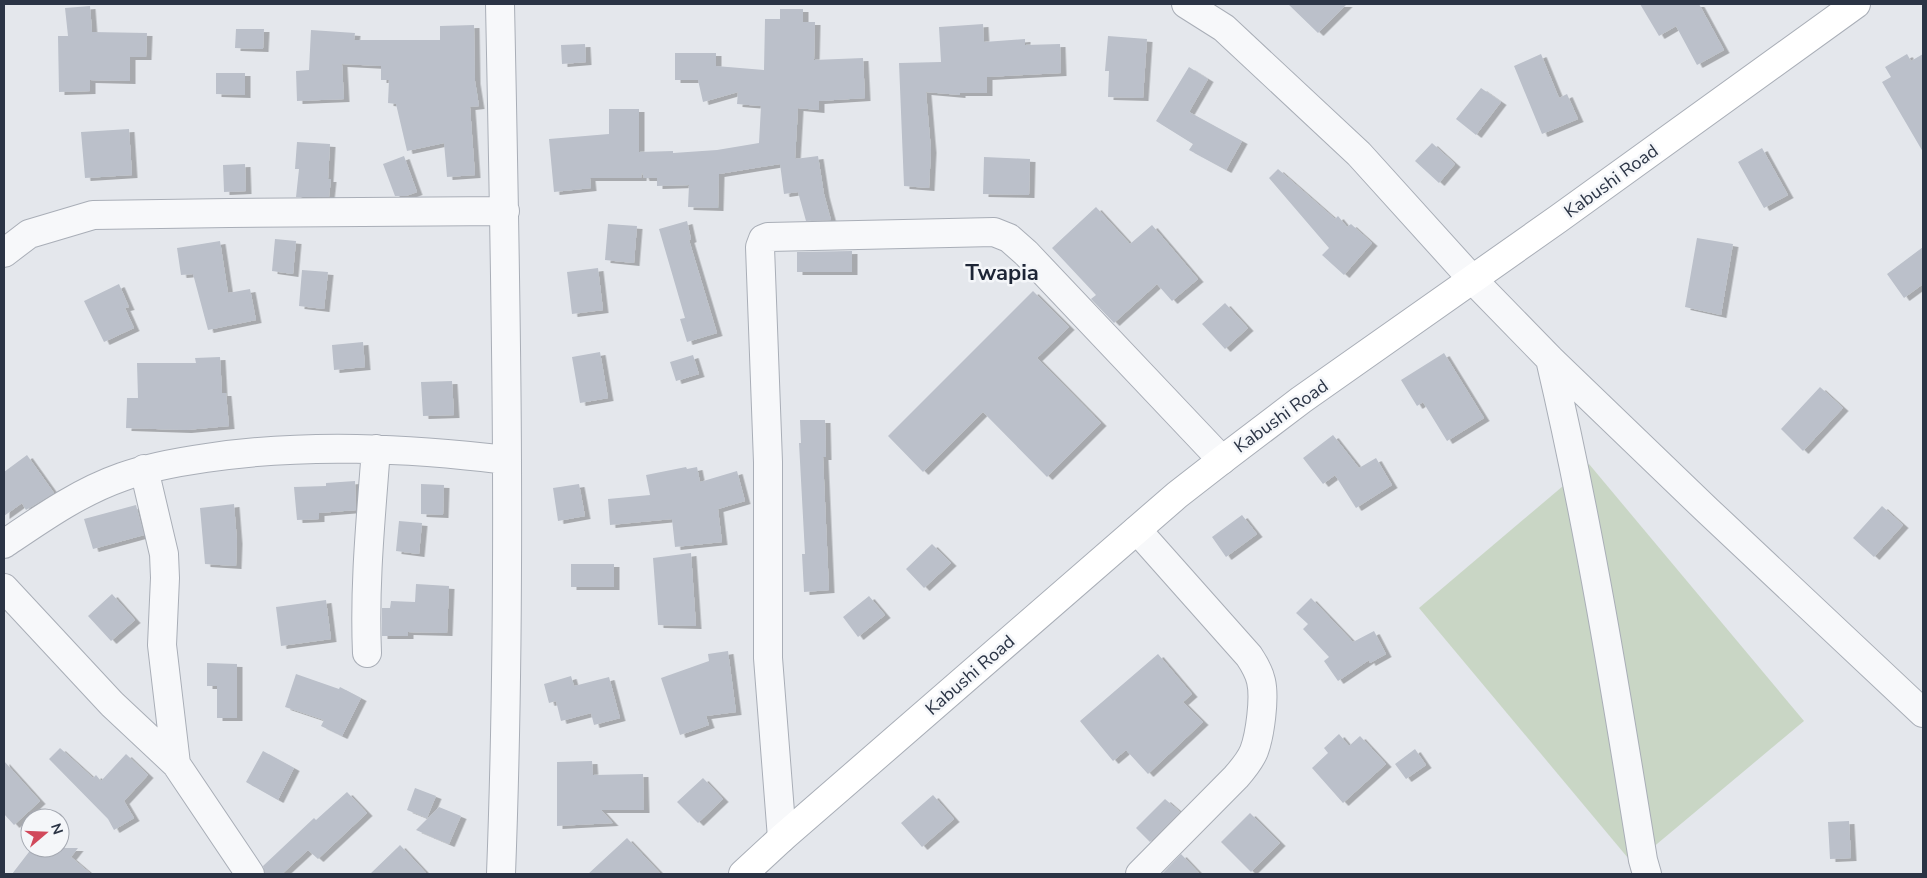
<svg xmlns="http://www.w3.org/2000/svg" width="1927" height="878" font-family="'Nunito Sans',sans-serif">
	<style>
		.green { fill: #c9d6c5 }
		.building { fill: #bbc0ca; filter: url(#shadow) }
		.lines { fill: none; stroke-linecap: round; stroke-linejoin: round }
		.minor-casing { stroke: #a9aeb7; stroke-width: 30 }
		.secondary-casing { stroke: #a9aeb7; stroke-width: 30 }
		.minor { stroke: #f7f8fa; stroke-width: 28 }
		.secondary { stroke: #fff; stroke-width: 28 }
		.labels { text-anchor: middle; dominant-baseline: central; stroke-width: 5; stroke-linejoin: round; paint-order: stroke }
		.street-label { font-size: 18px; fill: #2b3445; stroke: #f4f6f9 }
		.district-label { font-size: 22px; font-weight: bold; fill: #1d2536; stroke: #f4f6f9 }
	</style>
	<defs>
		<filter id="shadow"><feDropShadow dx="5.5" dy="3" stdDeviation="0" flood-color="#0004"/></filter>
	</defs>
	<rect width="100%" height="100%" fill="#e4e7ec"/>
	<path class="green" d="M 1589,464 L 1804,721 L 1633,864 L 1419,608 Z"/>
	<path class="building" d="M 1288,4 L 1347,4 L 1318,33 Z
		M 1640,4 L 1699,4 L 1724,50 L 1697,65 L 1676,26 L 1659,36 Z
		M 90,6 L 92,32 L 147,33 L 146,57 L 130,57 L 130,81 L 90,80 L 90,91 L 59,92 L 58,36 L 68,36 L 65,8 Z
		M 780,9 L 803,9 L 803,22 L 815,22 L 814,60 L 863,58 L 865,98 L 819,101 L 819,110 L 798,108 L 795,159 L 818,156 L 824,194 L 831,220 L 806,221 L 798,192 L 784,194 L 780,164 L 719,174 L 718,208 L 688,207 L 689,185 L 657,186 L 657,178 L 644,178 L 642,172 L 641,178 L 590,178 L 591,188 L 554,192 L 549,139 L 609,134 L 609,109 L 639,109 L 639,152 L 673,151 L 673,153 L 717,150 L 759,143 L 761,106 L 737,104 L 738,92 L 703,102 L 698,80 L 675,80 L 675,53 L 716,53 L 716,66 L 764,70 L 765,19 L 780,19 Z
		M 983,24 L 984,42 L 1025,39 L 1025,45 L 1060,44 L 1061,73 L 987,77 L 987,93 L 960,93 L 960,95 L 926,92 L 931,150 L 929,188 L 904,186 L 899,63 L 941,62 L 939,27 Z
		M 474,25 L 475,81 L 479,106 L 470,107 L 475,175 L 447,177 L 444,143 L 407,151 L 396,104 L 388,103 L 389,80 L 381,80 L 381,66 L 342,64 L 344,99 L 297,101 L 296,71 L 309,70 L 311,30 L 355,33 L 354,40 L 440,40 L 440,26 Z
		M 236,29 L 264,29 L 263,49 L 235,48 Z
		M 1108,36 L 1147,39 L 1143,98 L 1108,97 L 1109,71 L 1105,71 Z
		M 585,44 L 586,62 L 562,64 L 561,45 Z
		M 1541,54 L 1559,98 L 1567,94 L 1578,119 L 1542,134 L 1514,66 Z
		M 1907,54 L 1911,61 L 1923,54 L 1923,152 L 1882,82 L 1891,77 L 1885,67 Z
		M 1189,67 L 1208,79 L 1189,112 L 1242,141 L 1226,170 L 1189,150 L 1193,144 L 1156,121 Z
		M 216,73 L 245,73 L 245,95 L 216,94 Z
		M 1481,88 L 1501,102 L 1476,135 L 1456,119 Z
		M 129,129 L 132,175 L 85,178 L 81,132 Z
		M 297,142 L 330,144 L 328,179 L 331,179 L 329,197 L 296,197 L 299,169 L 295,169 Z
		M 1432,143 L 1455,164 L 1439,183 L 1415,161 Z
		M 1762,148 L 1788,195 L 1764,208 L 1738,162 Z
		M 404,156 L 417,192 L 406,196 L 395,196 L 383,164 Z
		M 984,157 L 1030,159 L 1029,195 L 983,194 Z
		M 245,164 L 246,191 L 224,192 L 223,165 Z
		M 1278,169 L 1335,219 L 1338,216 L 1347,227 L 1351,224 L 1372,243 L 1344,275 L 1322,255 L 1329,248 L 1269,178 Z
		M 1096,207 L 1130,244 L 1152,225 L 1198,279 L 1172,301 L 1157,284 L 1114,323 L 1091,299 L 1096,295 L 1052,248 Z
		M 687,221 L 691,239 L 689,240 L 717,333 L 687,342 L 680,319 L 685,318 L 659,229 Z
		M 608,224 L 637,226 L 634,263 L 605,260 Z
		M 1697,238 L 1733,244 L 1721,315 L 1685,307 Z
		M 275,239 L 296,241 L 293,274 L 272,271 Z
		M 220,241 L 228,293 L 250,289 L 256,320 L 208,330 L 193,274 L 181,275 L 177,248 Z
		M 1923,247 L 1923,284 L 1904,298 L 1887,274 Z
		M 852,251 L 852,272 L 797,272 L 797,252 Z
		M 598,268 L 603,310 L 572,314 L 567,272 Z
		M 302,270 L 328,272 L 324,309 L 299,306 Z
		M 119,284 L 129,307 L 125,308 L 134,328 L 104,342 L 84,301 Z
		M 1033,291 L 1069,327 L 1037,358 L 1101,423 L 1047,477 L 983,412 L 923,472 L 888,436 Z
		M 1225,303 L 1248,328 L 1225,349 L 1202,324 Z
		M 363,342 L 365,367 L 334,370 L 332,345 Z
		M 600,352 L 608,398 L 580,403 L 572,357 Z
		M 1444,353 L 1484,418 L 1447,441 L 1423,402 L 1417,406 L 1401,380 Z
		M 693,355 L 699,374 L 676,381 L 670,362 Z
		M 220,357 L 222,393 L 226,393 L 229,426 L 186,430 L 126,428 L 127,398 L 138,398 L 137,363 L 196,363 L 195,358 Z
		M 452,381 L 454,415 L 423,416 L 421,382 Z
		M 1820,387 L 1843,408 L 1803,451 L 1781,429 Z
		M 800,420 L 825,420 L 826,457 L 823,457 L 829,590 L 804,592 L 802,554 L 805,554 L 799,443 L 801,443 Z
		M 1333,435 L 1359,468 L 1376,458 L 1392,485 L 1356,508 L 1335,475 L 1323,484 L 1303,458 Z
		M 27,455 L 54,493 L 26,510 L 22,503 L 4,516 L 4,472 Z
		M 686,467 L 687,469 L 697,467 L 700,482 L 737,471 L 745,501 L 718,509 L 722,542 L 675,547 L 672,519 L 610,525 L 608,499 L 650,495 L 646,475 Z
		M 355,481 L 356,510 L 319,513 L 319,519 L 297,520 L 294,487 L 326,486 L 326,483 Z
		M 421,484 L 444,485 L 443,515 L 421,514 Z
		M 579,484 L 585,516 L 558,521 L 553,488 Z
		M 234,504 L 237,541 L 236,566 L 205,564 L 200,508 Z
		M 136,505 L 144,535 L 93,549 L 84,519 Z
		M 1882,506 L 1903,525 L 1874,557 L 1853,538 Z
		M 1242,515 L 1257,534 L 1226,557 L 1212,537 Z
		M 399,521 L 422,523 L 419,554 L 396,551 Z
		M 932,544 L 951,563 L 924,588 L 906,569 Z
		M 691,553 L 696,626 L 658,625 L 653,558 Z
		M 571,564 L 614,564 L 614,587 L 571,587 Z
		M 416,584 L 449,586 L 447,633 L 408,632 L 408,636 L 382,636 L 382,608 L 390,608 L 391,601 L 415,602 Z
		M 112,594 L 135,620 L 111,641 L 88,616 Z
		M 869,596 L 885,615 L 858,637 L 843,617 Z
		M 1311,598 L 1353,642 L 1374,631 L 1386,654 L 1370,663 L 1369,660 L 1338,681 L 1324,661 L 1329,657 L 1303,629 L 1308,624 L 1296,613 Z
		M 326,600 L 331,639 L 281,646 L 276,607 Z
		M 728,651 L 736,712 L 706,716 L 709,725 L 680,735 L 661,678 L 709,661 L 708,654 Z
		M 1158,654 L 1192,694 L 1183,702 L 1203,722 L 1148,774 L 1126,750 L 1113,761 L 1080,721 Z
		M 207,663 L 237,664 L 237,718 L 217,718 L 217,686 L 207,686 Z
		M 296,674 L 339,689 L 340,687 L 361,698 L 342,736 L 321,726 L 324,720 L 285,707 Z
		M 571,676 L 574,686 L 609,677 L 620,718 L 594,725 L 591,713 L 561,721 L 556,701 L 549,703 L 544,684 Z
		M 1339,734 L 1349,746 L 1360,736 L 1386,764 L 1343,803 L 1312,768 L 1328,753 L 1324,748 Z
		M 60,748 L 93,778 L 96,775 L 101,781 L 126,754 L 148,775 L 124,801 L 134,818 L 114,830 L 108,819 L 49,759 Z
		M 1415,749 L 1426,765 L 1406,779 L 1395,764 Z
		M 263,751 L 294,768 L 278,800 L 246,782 Z
		M 4,761 L 40,801 L 14,825 L 4,814 Z
		M 592,761 L 593,775 L 643,774 L 644,810 L 601,810 L 613,823 L 557,826 L 557,762 Z
		M 703,778 L 723,799 L 698,823 L 677,802 Z
		M 415,788 L 436,796 L 427,818 L 407,810 Z
		M 347,792 L 367,813 L 318,859 L 308,850 L 282,874 L 265,874 L 263,866 L 314,818 L 316,820 Z
		M 933,795 L 954,819 L 922,847 L 901,823 Z
		M 1165,799 L 1180,812 L 1150,842 L 1136,828 Z
		M 439,807 L 461,816 L 449,844 L 416,830 Z
		M 1250,813 L 1280,843 L 1251,872 L 1221,842 Z
		M 1849,821 L 1851,858 L 1830,859 L 1828,822 Z
		M 627,838 L 661,874 L 588,874 Z
		M 400,845 L 427,874 L 370,874 L 397,848 Z
		M 32,848 L 78,848 L 71,857 L 91,874 L 12,874 Z
		M 1181,854 L 1200,874 L 1162,874 Z"/>
	<g class="lines">
		<defs>
			<path id="minor" d="M 500,4 C 506,294 512,584 501,874
				M 1186,4 L 1224,28 L 1359,154 L 1473,280 L 1550,359 L 1707,510 L 1923,713
				M 4,253 L 29,234 L 93,215 L 229,213 L 505,211
				M 1550,359 C 1589,525 1616,692 1643,860 L 1647,874
				M 144,469 L 164,554 L 165,578 L 162,645 L 176,764
				M 1137,530 L 1249,656 C 1255,665 1259,672 1261,681 C 1265,698 1260,735 1254,751 C 1250,761 1243,769 1236,777 L 1140,874
				M 4,544 C 41,519 79,492 122,477 C 149,467 178,462 206,458 C 306,443 407,448 507,460
				M 4,588 L 112,704 L 176,764 L 250,874
				M 367,653 C 364,584 371,517 376,449
				M 782,838 L 768,658 L 768,462 L 760,247 L 763,239 L 768,237 L 994,232 L 1009,238 L 1026,253 L 1222,460"/>
			<path id="secondary" d="M 743,874 L 782,838 L 1177,495 L 1222,460 L 1301,400 L 1558,219 L 1856,4"/>
		</defs>
		<use href="#minor" class="minor-casing"/>
		<use href="#secondary" class="secondary-casing"/>
		<use href="#minor" class="minor"/>
		<use href="#secondary" class="secondary"/>
	</g>
	<g class="labels">
		<g class="street-label">
			<text transform="translate(1611 181) rotate(-36)">Kabushi Road</text>
			<text transform="translate(1281 416) rotate(-36)">Kabushi Road</text>
			<text transform="translate(970 675) rotate(-41)">Kabushi Road</text>
		</g>
		<g class="district-label">
			<text x="1002" y="273">Twapia</text>
		</g>
	</g>
	<rect width="1927" height="878" fill="none" stroke="#2b3445" stroke-width="10"/>
	<g transform="translate(45 833) rotate(71)"><circle r="24" fill="#f4f6f9" stroke="#a4a8b1"/>
	<path d="M0-4L9 19L0 12L-9 19Z" fill="#d1495b"/>
	<text y="-8" font-size="14" font-weight="bold" text-anchor="middle" fill="#2b3445">N</text>
	</g>
</svg>
